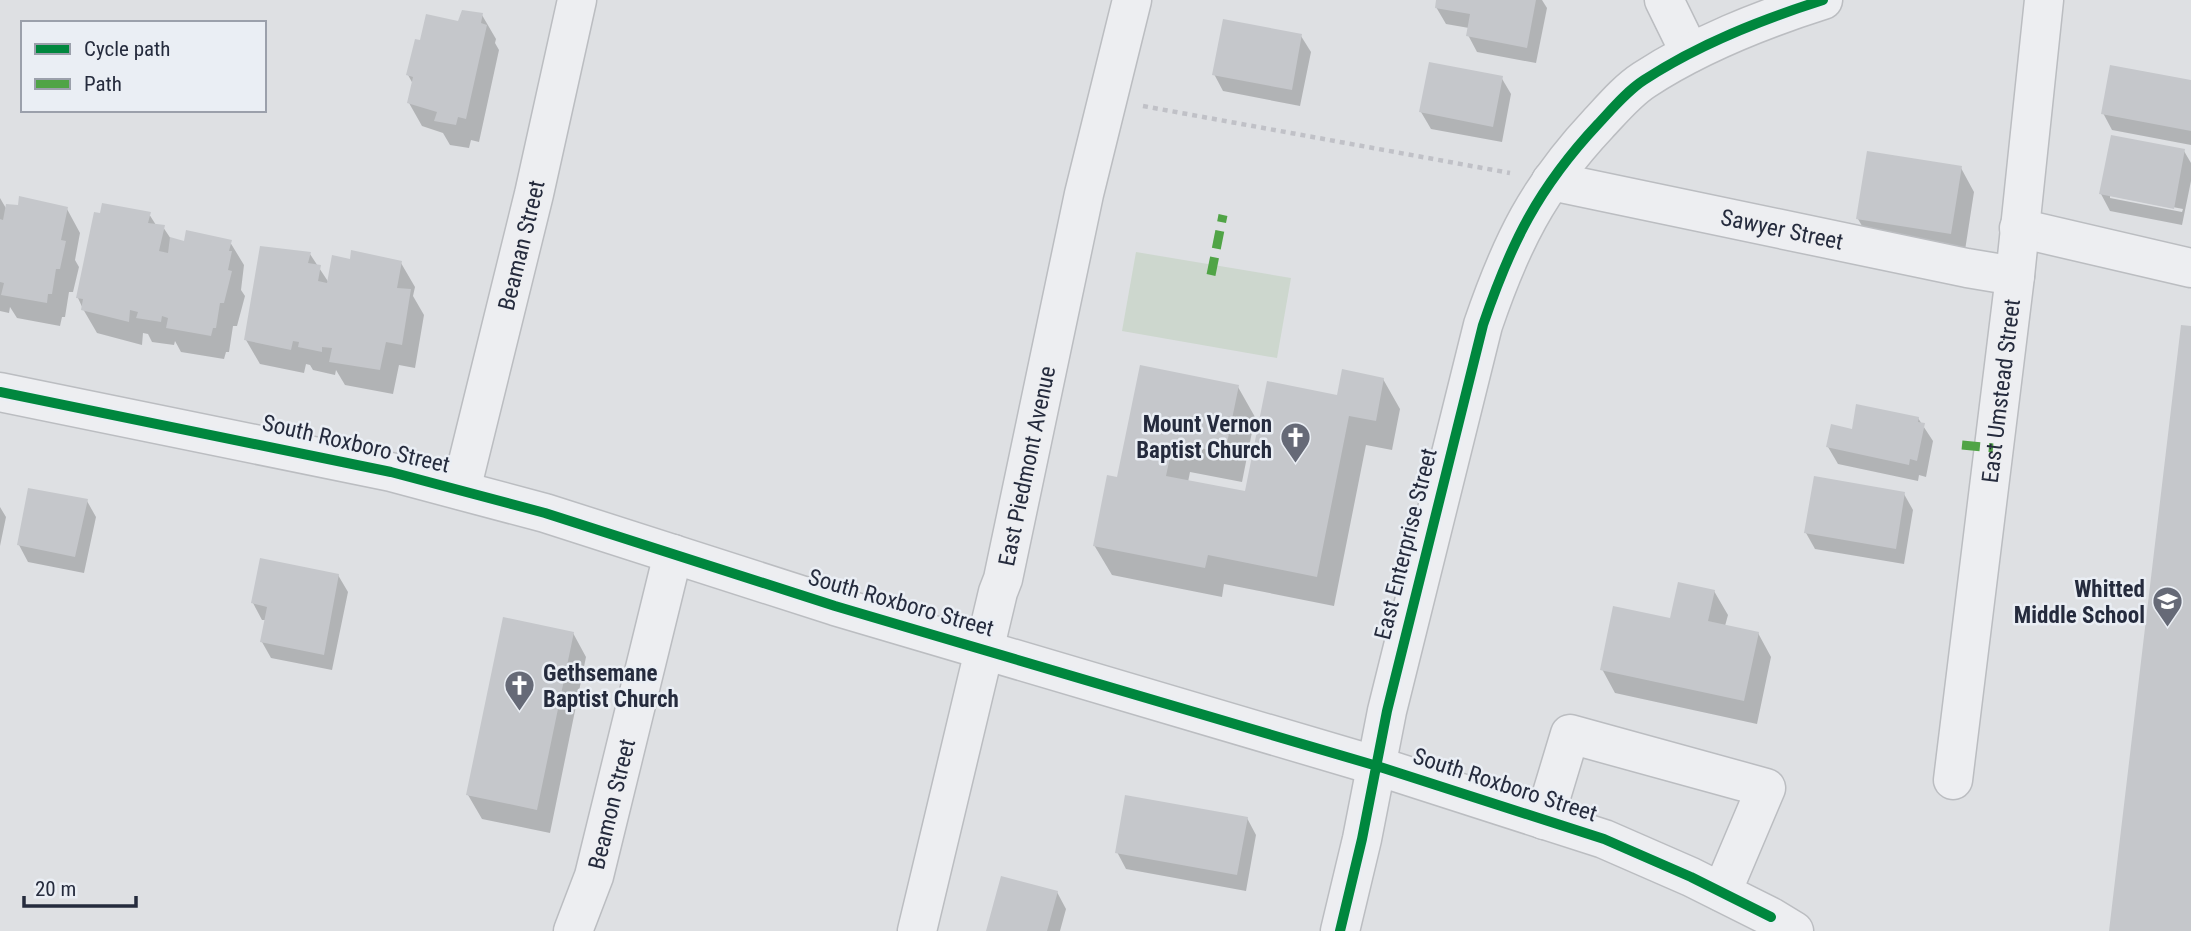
<svg xmlns="http://www.w3.org/2000/svg" width="2191" height="931" font-family="'Roboto Condensed',sans-serif">
	<style>
		.green { fill: #cdd7ce }
		.shadow { fill: #0003; fill-rule: evenodd }
		.building { fill: #c5c7cb }
		.lines { fill: none; stroke-linecap: round; stroke-linejoin: round }
		.minor-casing { stroke: #bbbdc1; stroke-width: 41 }
		.path { stroke: #c0c1c7; stroke-width: 4.5; stroke-dasharray: 5 5; stroke-linecap: butt }
		.minor { stroke: #edeef1; stroke-width: 38 }
		.quiet { stroke: #50a446; stroke-width: 9; stroke-dasharray: 18 9; stroke-linecap: butt }
		.cycleway-casing { stroke: #eaeef4; stroke-width: 15 }
		.cycleway { stroke: #00873e; stroke-width: 10 }
		.labels { text-anchor: middle; dominant-baseline: central; stroke-width: 5; stroke-linejoin: round; paint-order: stroke }
		.street-label { font-size: 23px; fill: #252b3d; stroke: #eaeef4 }
		.poi-label { font-size: 23px; font-weight: bold; fill: #252b3d; stroke: #eaeef4; text-anchor: end }
	</style>
	<rect width="100%" height="100%" fill="#dee0e3"/>
	<path class="green" d="M 1136,252 L 1291,278 L 1277,358 L 1122,331 Z"/>
	<path class="shadow" d="M 1438,0 L 1542,0 L 1547,8 L 1536,63 L 1477,52 L 1468,35 L 1469,28 L 1446,24 L 1436,7 Z
		M 482,15 L 496,39 L 495,43 L 499,50 L 479,142 L 471,140 L 469,148 L 450,145 L 443,133 L 422,126 L 409,103 L 413,84 L 408,75 L 422,42 L 459,23 Z
		M 1301,36 L 1311,52 L 1300,106 L 1223,91 L 1214,74 Z
		M 1501,77 L 1511,94 L 1502,142 L 1431,129 L 1421,112 Z
		M 2191,82 L 2191,145 L 2112,130 L 2103,113 Z
		M 2184,151 L 2191,163 L 2191,181 L 2182,225 L 2110,211 L 2101,194 ZM 2110,195 L 2183,209 L 2182,212 L 2110,198 Z
		M 1961,168 L 1974,192 L 1964,257 L 1872,243 L 1858,219 Z
		M 0,198 L 7,210 L 67,209 L 80,233 L 75,260 L 79,267 L 73,292 L 69,292 L 65,317 L 62,317 L 60,326 L 17,318 L 10,307 L 9,313 L 0,311 Z
		M 149,214 L 156,225 L 163,227 L 171,239 L 186,243 L 230,242 L 244,265 L 241,290 L 245,296 L 237,326 L 233,326 L 229,352 L 226,352 L 224,359 L 181,352 L 175,341 L 174,345 L 152,342 L 148,334 L 143,333 L 142,345 L 97,333 L 83,309 L 78,298 Z
		M 310,254 L 329,283 L 351,262 L 401,263 L 415,287 L 413,296 L 424,315 L 415,368 L 399,365 L 393,394 L 345,385 L 336,370 L 335,375 L 313,370 L 310,365 L 306,364 L 304,373 L 260,364 L 246,340 Z
		M 1383,379 L 1400,409 L 1392,450 L 1366,445 L 1334,606 L 1224,584 L 1222,597 L 1112,575 L 1094,545 L 1119,479 L 1238,387 L 1255,417 L 1242,482 L 1190,472 L 1188,482 L 1247,493 L 1338,397 Z
		M 1918,418 L 1933,441 L 1926,477 L 1919,475 L 1918,481 L 1838,464 L 1828,447 L 1853,431 Z
		M 1904,494 L 1913,510 L 1904,564 L 1815,549 L 1806,533 Z
		M 87,501 L 96,517 L 84,573 L 28,562 L 19,545 Z
		M 0,507 L 6,517 L 0,546 Z
		M 338,575 L 348,592 L 332,670 L 271,658 L 262,642 L 266,620 L 262,620 L 253,603 Z
		M 1714,591 L 1728,615 L 1725,626 L 1758,633 L 1771,657 L 1757,724 L 1615,693 L 1602,669 Z
		M 573,633 L 586,657 L 550,833 L 482,819 L 468,795 Z
		M 1247,818 L 1256,835 L 1246,891 L 1126,869 L 1117,852 Z
		M 1057,892 L 1066,909 L 1060,931 L 988,931 Z"/>
	<path class="building" d="M 1436,0 L 1536,0 L 1527,48 L 1466,36 L 1470,14 L 1435,8 Z
		M 462,10 L 483,13 L 481,23 L 487,25 L 466,119 L 458,117 L 456,125 L 434,121 L 437,112 L 407,103 L 413,77 L 406,75 L 415,39 L 420,40 L 426,14 L 458,21 Z
		M 1223,19 L 1302,34 L 1292,90 L 1212,75 Z
		M 1429,62 L 1503,76 L 1493,127 L 1419,112 Z
		M 2110,65 L 2191,80 L 2191,131 L 2101,114 Z
		M 2111,135 L 2185,149 L 2174,209 L 2099,194 Z
		M 1867,151 L 1962,166 L 1951,234 L 1856,219 Z
		M 19,196 L 68,207 L 61,240 L 66,241 L 60,269 L 56,269 L 52,294 L 48,294 L 47,303 L 1,295 L 4,283 L 0,282 L 0,219 L 3,220 L 6,204 L 18,205 Z
		M 102,203 L 151,212 L 148,223 L 165,225 L 159,251 L 168,253 L 170,237 L 184,241 L 186,230 L 232,240 L 229,251 L 232,251 L 228,270 L 232,271 L 224,303 L 220,303 L 216,328 L 213,328 L 211,336 L 166,328 L 168,318 L 162,316 L 161,322 L 136,318 L 138,312 L 130,310 L 129,322 L 81,310 L 83,299 L 76,298 L 94,212 L 100,213 Z
		M 260,246 L 311,252 L 308,263 L 321,265 L 318,281 L 327,283 L 332,255 L 350,259 L 351,250 L 402,261 L 397,288 L 411,289 L 402,345 L 386,342 L 380,370 L 329,362 L 332,348 L 322,347 L 322,352 L 298,347 L 299,342 L 293,341 L 291,350 L 244,340 Z
		M 2181,325 L 2191,326 L 2191,931 L 2109,931 Z
		M 1140,365 L 1239,385 L 1225,453 L 1173,443 L 1166,476 L 1245,491 L 1267,381 L 1337,395 L 1342,369 L 1384,378 L 1376,421 L 1349,416 L 1317,577 L 1208,555 L 1205,568 L 1093,546 L 1107,475 L 1117,477 Z
		M 1856,404 L 1919,417 L 1918,422 L 1925,423 L 1917,461 L 1910,459 L 1909,465 L 1826,447 L 1831,424 L 1852,429 Z
		M 1814,476 L 1905,492 L 1896,549 L 1804,533 Z
		M 28,488 L 88,499 L 75,557 L 17,545 Z
		M 260,558 L 339,574 L 324,655 L 260,642 L 267,607 L 251,603 Z
		M 1678,582 L 1715,590 L 1708,621 L 1759,632 L 1744,701 L 1600,670 L 1613,606 L 1670,618 Z
		M 503,617 L 574,632 L 537,810 L 466,795 Z
		M 1125,795 L 1248,817 L 1237,875 L 1115,853 Z
		M 1001,876 L 1058,891 L 1047,931 L 986,931 Z"/>
	<g class="lines">
		<defs>
			<g id="minor">
				<path d="M 1664,0 L 1690,53"/>
				<path id="s1" d="M 1551,181 L 1967,268 L 2015,276"/>
				<path d="M 2019,228 L 2191,268"/>
				<path d="M 0,392 L 391,472 L 545,513 L 835,606 L 1377,766 L 1604,839 L 1691,877 L 1771,917 L 1794,931"/>
				<path id="s2" d="M 461,490 L 534,194 L 577,0"/>
				<path id="s3" d="M 1953,780 L 2015,276 L 2044,0"/>
				<path d="M 1544,820 L 1570,734 L 1766,788 L 1722,892"/>
				<path id="s4" d="M 573,931 L 594,876 L 673,554"/>
				<path id="s5" d="M 917,931 L 998,592 L 1003,579 L 1084,194 L 1132,0"/>
				<path d="M 1340,931 L 1362,839 L 1387,711 L 1483,325 C 1511,243 1538,188 1598,124 C 1612,109 1627,91 1644,80 C 1699,44 1760,20 1823,0"/>
			</g>
		</defs>
		<use href="#minor" class="minor-casing"/>
		<path class="path" d="M 1143,106 L 1510,173"/>
		<use href="#minor" class="minor"/>
		<path class="quiet" d="M 1211,275 L 1223,215
			M 1962,445 L 1993,448"/>
		<defs>
			<path id="cycleway" d="M 0,392 L 391,472 L 545,513 L 835,606 L 1377,766 L 1604,839 L 1691,877 L 1771,917
				M 1340,931 L 1362,839 L 1387,711 L 1483,325 C 1511,243 1538,188 1598,124 C 1612,109 1627,91 1644,80 C 1699,44 1760,20 1823,0"/>
		</defs>
		<use href="#cycleway" class="cycleway-casing"/>
		<use href="#cycleway" class="cycleway"/>
	</g>
	<defs>
		<symbol id="church-pin" viewBox="-11 -11 22 30"><path d="M0 17L-7.5 6A9.5 9.5 0 1 1 7.5 6Z" fill="#666a77" stroke="#eaeef4"/><path d="M-1.2-6h2.4v3.5h3.3v2.4h-3.3V6h-2.4V-.1h-3.3v-2.4h3.3Z" fill="#fff"/></symbol>
		<symbol id="school-pin" viewBox="-11 -11 22 30"><path d="M0 17L-7.5 6A9.5 9.5 0 1 1 7.5 6Z" fill="#666a77" stroke="#eaeef4"/><path d="M0-5L7-2L0 1L-7-2ZM-4 1L0 2.5L4 1V4Q0 6-4 4Z" fill="#fff"/></symbol>
	</defs>
	<g fill-rule="evenodd">
		<use href="#church-pin" x="1278" y="420" width="35" height="47"/>
		<use href="#school-pin" x="2150" y="584" width="35" height="47"/>
		<use href="#church-pin" x="502" y="668" width="35" height="47"/>
	</g>
	<g class="labels">
		<g class="street-label">
			<text stroke="none"><textPath href="#s1" startOffset="236">Sawyer Street</textPath></text>
			<text stroke="none"><textPath href="#s2" startOffset="252">Beaman Street</textPath></text>
			<text stroke="none"><textPath href="#s3" startOffset="392">East Umstead Street</textPath></text>
			<text transform="translate(356 444) rotate(13)">South Roxboro Street</text>
			<text stroke="none"><textPath href="#s5" startOffset="478">East Piedmont Avenue</textPath></text>
			<text transform="translate(1406 544) rotate(-76)">East Enterprise Street</text>
			<text transform="translate(901 603) rotate(16)">South Roxboro Street</text>
			<text transform="translate(1505 785) rotate(18)">South Roxboro Street</text>
			<text stroke="none"><textPath href="#s4" startOffset="133">Beamon Street</textPath></text>
		</g>
		<g class="poi-label">
			<text x="1272" y="424">Mount Vernon<tspan x="1272" dy="26">Baptist Church</tspan></text>
			<text x="2145" y="589">Whitted<tspan x="2145" dy="26">Middle School</tspan></text>
			<text x="543" y="673" text-anchor="start">Gethsemane<tspan x="543" dy="26">Baptist Church</tspan></text>
		</g>
	</g>
	<rect x="21" y="21" width="245" height="91" fill="#eaeef4" stroke="#9ba0ab" stroke-width="2"/>
	<rect x="35" y="44" width="35" height="10" fill="#00873e" stroke="#9ba0ab" stroke-width="2"/>
	<text x="84" y="56" font-size="21" fill="#252b3d">Cycle path</text>
	<rect x="35" y="79" width="35" height="10" fill="#50a446" stroke="#9ba0ab" stroke-width="2"/>
	<text x="84" y="91" font-size="21" fill="#252b3d">Path</text>
	<path d="M24 896v10h112v-10" fill="none" stroke="#252b3d" stroke-width="3.5"/>
	<text x="35" y="896" font-size="21" fill="#252b3d" stroke="#eaeef4" stroke-width="5" paint-order="stroke">20 m</text>
</svg>
